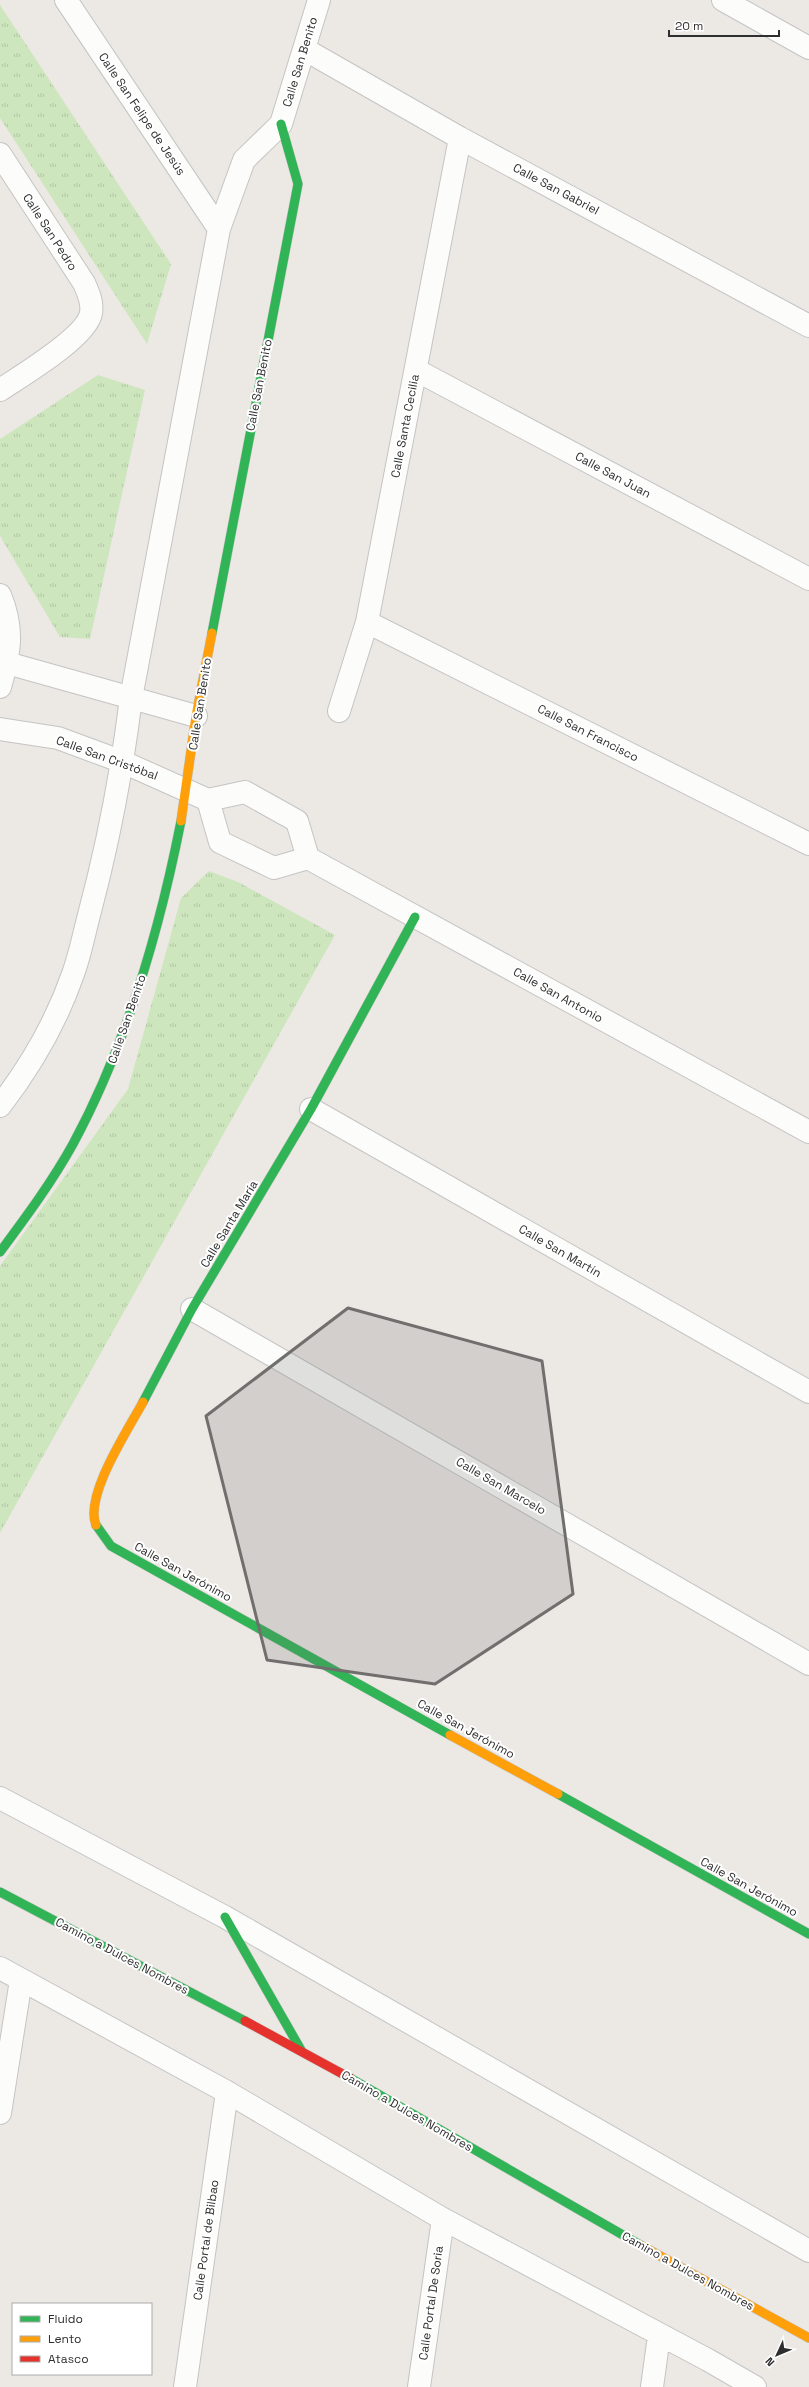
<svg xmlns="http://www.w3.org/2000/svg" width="809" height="2387" font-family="'Space Grotesk',sans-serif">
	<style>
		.grass { fill: url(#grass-tufts) }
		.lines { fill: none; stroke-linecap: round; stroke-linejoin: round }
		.street-casing { stroke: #c5c4c5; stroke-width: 24 }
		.fast-casing { stroke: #c5c4c5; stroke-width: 10 }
		.slow-casing { stroke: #c5c4c5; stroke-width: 10 }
		.jam-casing { stroke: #c5c4c5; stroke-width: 10 }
		.street { stroke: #fcfcfb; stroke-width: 22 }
		.fast { stroke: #30b455; stroke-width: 9 }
		.slow { stroke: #ff9f0a; stroke-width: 9 }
		.jam { stroke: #e5322d; stroke-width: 9 }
		.marked { fill: #706f6e; fill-opacity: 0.2; stroke: #706f6e; stroke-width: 3; stroke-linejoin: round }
		.labels { text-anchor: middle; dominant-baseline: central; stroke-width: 4; stroke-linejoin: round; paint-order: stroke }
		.street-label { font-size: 12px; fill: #2e2e2e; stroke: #fff }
	</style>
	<defs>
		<pattern id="grass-tufts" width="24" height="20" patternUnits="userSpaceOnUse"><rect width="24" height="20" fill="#cee6be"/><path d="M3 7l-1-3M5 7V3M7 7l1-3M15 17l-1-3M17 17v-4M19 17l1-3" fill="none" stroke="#b1c6a4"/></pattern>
	</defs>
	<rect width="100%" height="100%" fill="#ece8e4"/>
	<path class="grass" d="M 0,5 L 171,264 L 147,344 L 0,118 Z
		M 98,375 L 145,390 L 90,639 L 60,637 L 0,536 L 0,439 Z
		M 209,871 L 238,882 L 335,935 L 0,1533 L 0,1266 L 128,1089 L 181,898 Z"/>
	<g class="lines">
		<defs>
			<path id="street" d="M 66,0 L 219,229
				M 723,0 L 809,48
				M 304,49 L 460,138 L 809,326
				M 0,154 L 84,283 C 88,292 93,302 91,313 C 87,337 21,376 0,390
				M 416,370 L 809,579
				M 0,595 C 14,629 10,652 0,687
				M 367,622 L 809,844
				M 7,663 L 196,716
				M 339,711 L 367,622 L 460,138
				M 0,729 L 58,738 L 123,762 L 208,800 L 245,792 L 297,821 L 308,858 L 809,1132
				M 208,800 L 220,842 L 274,868 L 308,858
				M 0,1106 C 30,1067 57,1020 73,974 C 80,955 84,934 89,915 C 108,844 122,771 131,698 L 219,229 L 244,160 L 281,124 L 319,0
				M 311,1109 L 809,1392
				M 192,1309 L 809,1664
				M 0,1798 L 225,1917 L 809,2251
				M 0,1968 L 227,2092 L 443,2219 L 708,2360 L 755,2387
				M 0,2113 L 21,1980
				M 185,2387 L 227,2092
				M 419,2387 L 443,2219
				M 652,2387 L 659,2336"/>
			<path id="fast" d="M 212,633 L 298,184 L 281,124
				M 0,1252 C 26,1217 52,1182 73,1144 C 127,1044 159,933 181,821
				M 143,1402 L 192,1309 L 311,1109 L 415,917
				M 96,1525 L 111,1546 L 450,1735
				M 558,1794 L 809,1934
				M 0,1892 L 245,2021
				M 225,1917 L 301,2050
				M 350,2078 L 642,2246"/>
			<path id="slow" d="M 181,821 L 196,716 L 212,633
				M 96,1525 C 84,1496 128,1430 143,1402
				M 450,1735 L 558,1794
				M 642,2246 L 809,2338"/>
			<path id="jam" d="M 245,2021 L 350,2078"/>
		</defs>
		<use href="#street" class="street-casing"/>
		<use href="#fast" class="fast-casing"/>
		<use href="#slow" class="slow-casing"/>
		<use href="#jam" class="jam-casing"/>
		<use href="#street" class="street"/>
		<use href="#fast" class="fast"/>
		<use href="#slow" class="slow"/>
		<use href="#jam" class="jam"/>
	</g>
	<path class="marked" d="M 348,1308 L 542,1361 L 573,1594 L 435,1684 L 267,1660 L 206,1416 Z"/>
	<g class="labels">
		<g class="street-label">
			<text transform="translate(300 62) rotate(-73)">Calle San Benito</text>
			<text transform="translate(142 114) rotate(56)">Calle San Felipe de Jesús</text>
			<text transform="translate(556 189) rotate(28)">Calle San Gabriel</text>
			<text transform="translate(50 232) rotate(57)">Calle San Pedro</text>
			<text transform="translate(259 385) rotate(-79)">Calle San Benito</text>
			<text transform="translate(405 426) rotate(-79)">Calle Santa Cecilia</text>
			<text transform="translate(613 475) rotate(28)">Calle San Juan</text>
			<text transform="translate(200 704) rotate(-81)">Calle San Benito</text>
			<text transform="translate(588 733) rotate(27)">Calle San Francisco</text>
			<text transform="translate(107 758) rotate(20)">Calle San Cristóbal</text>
			<text transform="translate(558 995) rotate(29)">Calle San Antonio</text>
			<text transform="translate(127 1019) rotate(-71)">Calle San Benito</text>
			<text transform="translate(229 1224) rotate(-59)">Calle Santa María</text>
			<text transform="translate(560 1251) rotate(30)">Calle San Martín</text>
			<text transform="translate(501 1486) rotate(30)">Calle San Marcelo</text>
			<text transform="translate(183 1572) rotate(29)">Calle San Jerónimo</text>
			<text transform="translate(466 1729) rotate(29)">Calle San Jerónimo</text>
			<text transform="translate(749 1887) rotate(29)">Calle San Jerónimo</text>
			<text transform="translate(122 1956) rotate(28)">Camino a Dulces Nombres</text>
			<text transform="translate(407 2111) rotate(30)">Camino a Dulces Nombres</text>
			<text transform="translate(206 2240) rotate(-82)">Calle Portal de Bilbao</text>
			<text transform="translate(688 2271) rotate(29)">Camino a Dulces Nombres</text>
			<text transform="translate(431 2303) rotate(-82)">Calle Portal De Soria</text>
		</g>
	</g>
	<rect x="12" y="2303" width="140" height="72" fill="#ffffff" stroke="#ababab"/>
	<rect x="20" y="2316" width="20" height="6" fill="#30b455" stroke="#ababab"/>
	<text x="48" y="2323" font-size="12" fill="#2e2e2e">Fluido</text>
	<rect x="20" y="2336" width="20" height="6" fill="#ff9f0a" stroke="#ababab"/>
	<text x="48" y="2343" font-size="12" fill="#2e2e2e">Lento</text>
	<rect x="20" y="2356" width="20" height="6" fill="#e5322d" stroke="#ababab"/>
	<text x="48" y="2363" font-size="12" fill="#2e2e2e">Atasco</text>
	<g transform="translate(777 2355) rotate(226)" stroke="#ffffff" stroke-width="3" paint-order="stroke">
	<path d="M0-3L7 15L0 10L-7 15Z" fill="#2e2e2e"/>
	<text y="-6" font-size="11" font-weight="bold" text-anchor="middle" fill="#2e2e2e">N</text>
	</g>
	<path d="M669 30v6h110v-6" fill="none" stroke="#2e2e2e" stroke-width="2"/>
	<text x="675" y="30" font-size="12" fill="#2e2e2e" stroke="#ffffff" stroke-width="3" paint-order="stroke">20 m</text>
</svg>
